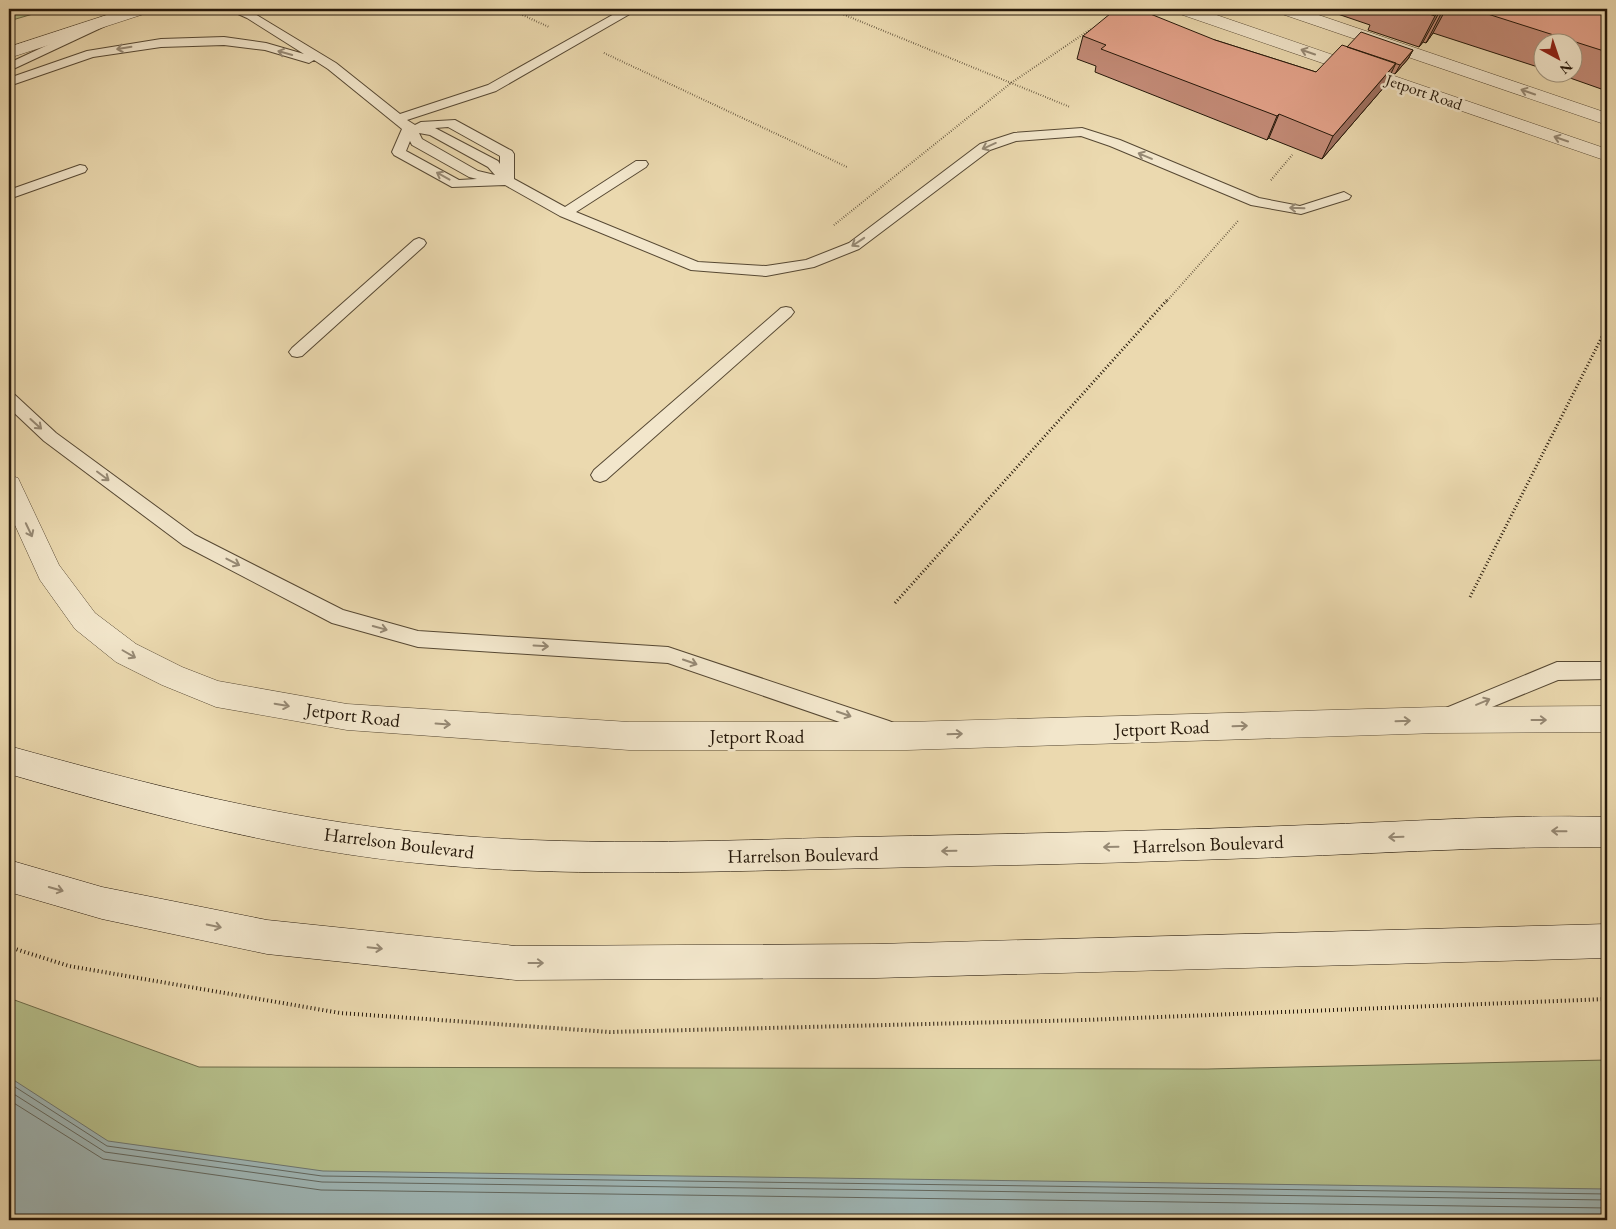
<svg xmlns="http://www.w3.org/2000/svg" width="1616" height="1229" font-family="'EB Garamond',serif">
	<style>
		.green { fill: #b6c08c; stroke: #6e6c4b }
		.water { fill: #9fb7b7; stroke: #6e7772 }
		.lines { fill: none; stroke-linecap: round; stroke-linejoin: round }
		.shore { stroke: #626860; stroke-width: 1 }
		.lane-casing { stroke: #564833; stroke-width: 2 }
		.street-casing { stroke: #564833; stroke-width: 1 }
		.secondary-casing { stroke: #25180a; stroke-width: 1 }
		.path-far2 { stroke: #25180a; stroke-width: 2; stroke-dasharray: 0.5 2; stroke-linecap: butt }
		.path-far1 { stroke: #25180a; stroke-width: 3; stroke-dasharray: 1 2.5; stroke-linecap: butt }
		.path { stroke: #25180a; stroke-width: 4; stroke-dasharray: 1 3; stroke-linecap: butt }
		.lane { fill: #f2e6cb; fill-rule: evenodd }
		.street { fill: #f2e6cb; fill-rule: evenodd }
		.secondary { fill: #f2e6cb; fill-rule: evenodd }
		.wall { fill: #c38b77; stroke: #25180a }
		.shaded-wall { fill: #9f7161; stroke: #25180a }
		.building { fill: #e3a28a; stroke: #25180a }
		.oneway { stroke: #968974 }
		.labels { text-anchor: middle; dominant-baseline: central; stroke-width: 5; stroke-linejoin: round; paint-order: stroke }
		.far-street-label { font-size: 16px; fill: #25180a; stroke: #f2e6cb }
		.street-label { font-size: 19px; fill: #25180a; stroke: #f2e6cb }
	</style>
	<rect width="100%" height="100%" fill="#ebd9af"/>
	<filter id="stains"><feTurbulence type="fractalNoise" baseFrequency=".004" numOctaves="4"/><feColorMatrix values="0 0 0 0 .2 0 0 0 0 .09 0 0 0 0 .02 0 0 0 .5 -.17"/></filter>
	<radialGradient id="worn" r=".72"><stop offset=".6" stop-color="#630" stop-opacity="0"/><stop offset="1" stop-color="#630" stop-opacity=".3"/></radialGradient>
	<path class="green" d="M 9,9 L 50,9 L 9,21 Z
		M 9,998 L 199,1067 L 1207,1069 L 1607,1060 L 1607,1220 L 9,1220 Z"/>
	<path class="water" d="M 9,1077 L 108,1141 L 323,1171 L 1607,1189 L 1607,1220 L 9,1220 Z"/>
	<g class="lines">
		<path class="shore" d="M 9,1083 L 107,1146 L 322,1176 L 1607,1194
			M 9,1091 L 105,1152 L 322,1182 L 1607,1200
			M 9,1100 L 103,1159 L 321,1190 L 1607,1208"/>
		<defs>
			<path id="lane" d="M 117,9 L 129,9 L 120,19 L 9,71 L 9,63 L 112,15 Z
				M 227,9 L 243,9 L 255,14 L 336,63 L 400,114 L 488,85 L 623,9 L 637,9 L 635,11 L 496,91 L 407,120 L 415,125 L 421,122 L 455,120 L 512,151 L 514,154 L 514,179 L 565,207 L 636,161 L 646,161 L 648,164 L 646,167 L 576,212 L 698,262 L 766,266 L 806,260 L 849,243 L 980,144 L 1014,133 L 1082,128 L 1120,140 L 1259,198 L 1300,206 L 1344,192 L 1351,196 L 1349,199 L 1301,214 L 1251,205 L 1110,146 L 1081,136 L 1016,141 L 990,150 L 859,249 L 814,267 L 766,276 L 691,270 L 560,216 L 505,185 L 452,187 L 394,155 L 392,152 L 402,129 L 328,69 L 314,60 L 309,63 L 265,50 L 224,45 L 161,47 L 93,57 L 9,86 L 9,78 L 87,51 L 161,39 L 224,37 L 266,43 L 304,54 L 247,18 ZM 448,127 L 500,156 L 500,164 L 498,161 L 435,128 ZM 419,133 L 430,135 L 488,167 L 495,175 L 478,171 L 422,139 ZM 410,141 L 412,145 L 469,177 L 477,179 L 459,180 L 406,151 Z
				M 80,165 L 85,166 L 87,169 L 85,172 L 9,199 L 9,190 Z
				M 419,238 L 424,240 L 426,243 L 424,246 L 302,356 L 297,357 L 292,356 L 289,352 L 292,348 L 414,240 Z
				M 786,307 L 791,308 L 794,312 L 791,316 L 606,480 L 600,482 L 594,480 L 591,475 L 594,470 L 781,308 Z
				M 9,393 L 15,395 L 56,433 L 195,535 L 343,610 L 418,631 L 668,647 L 889,721 L 896,724 L 899,730 L 896,736 L 889,739 L 668,663 L 418,647 L 332,623 L 183,545 L 44,441 L 9,408 Z
				M 1557,662 L 1607,662 L 1607,679 L 1558,680 L 1448,725 L 1441,722 L 1438,716 L 1441,710 Z"/>
			<path id="street" d="M 125,9 L 149,9 L 147,13 L 9,58 L 9,47 Z
				M 1175,9 L 1199,9 L 1607,149 L 1607,161 L 1177,13 Z
				M 1277,9 L 1301,9 L 1607,113 L 1607,125 L 1279,13 Z
				M 9,475 L 18,478 L 59,565 L 95,613 L 136,644 L 182,667 L 218,681 L 347,704 L 629,722 L 907,722 L 1438,707 L 1607,706 L 1607,732 L 1438,733 L 907,750 L 629,750 L 347,730 L 216,707 L 162,685 L 116,662 L 75,629 L 40,580 L 9,512 Z"/>
			<path id="secondary" d="M 9,746 C 146,784 285,820 428,833 C 570,847 713,841 856,837 C 1007,834 1158,831 1308,825 C 1408,822 1508,814 1607,817 L 1607,847 C 1481,846 1354,855 1227,859 C 1095,864 963,866 831,869 C 697,872 561,877 427,864 C 285,851 146,814 9,774 Z
				M 9,860 L 102,887 L 267,920 L 516,946 L 876,944 L 1607,924 L 1607,958 L 876,978 L 516,980 L 267,954 L 102,919 L 9,892 Z"/>
		</defs>
		<use href="#lane" class="lane-casing"/>
		<use href="#street" class="street-casing"/>
		<use href="#secondary" class="secondary-casing"/>
		<path class="path-far2" d="M 509,9 L 549,27
			M 830,9 L 1070,107
			M 604,53 L 847,167
			M 1271,180 L 1293,154
			M 834,225 L 1011,83 L 1091,29
			M 1166,302 L 1238,221"/>
		<path class="path-far1" d="M 1470,597 L 1607,327
			M 895,603 L 1167,300"/>
		<path class="path" d="M 9,947 L 69,966 L 340,1013 L 610,1032 L 1085,1020 L 1607,999"/>
		<use href="#lane" class="lane"/>
		<use href="#street" class="street"/>
		<use href="#secondary" class="secondary"/>
	</g>
	<path class="wall" d="M 1323,9 L 1607,9 L 1607,91 L 1553,72 L 1574,72 L 1574,42 L 1544,42 L 1544,69 L 1433,33 L 1426,43 L 1423,42 L 1419,47 L 1368,30 L 1370,25 Z
		M 1083,36 L 1215,40 L 1316,72 L 1347,47 L 1413,50 L 1408,59 L 1395,74 L 1391,73 L 1385,86 L 1322,159 L 1269,138 L 1267,140 L 1095,72 L 1096,66 L 1077,59 Z"/>
	<path class="shaded-wall" d="M 1444,9 L 1446,9 L 1433,33 L 1426,43 L 1442,12 Z
		M 1440,11 L 1423,42 L 1419,47 L 1435,16 Z
		M 1413,50 L 1408,59 L 1395,74 L 1400,65 Z
		M 1396,63 L 1385,86 L 1322,159 L 1333,136 Z
		M 1279,114 L 1269,138 L 1267,140 L 1277,116 Z"/>
	<path class="building" d="M 1116,9 L 1138,9 L 1215,40 L 1316,72 L 1342,45 L 1396,63 L 1333,136 L 1279,114 L 1277,116 L 1101,49 L 1106,45 L 1083,36 Z
		M 1414,9 L 1444,9 L 1442,12 L 1440,11 L 1435,16 Z
		M 1472,9 L 1607,9 L 1607,52 Z
		M 1361,32 L 1413,50 L 1400,65 L 1347,47 Z"/>
	<defs><path id="oneway-shaft" d="M-6 0H5M1.5-3L5.5 0L1.5 3" fill="none" stroke-width="1.6" stroke-linecap="round" stroke-linejoin="round" transform="scale(1.25)"/></defs>
	<g class="oneway">
		<use href="#oneway-shaft" transform="translate(124 48) rotate(171)"/>
		<use href="#oneway-shaft" transform="translate(1308 52) rotate(-161)"/>
		<use href="#oneway-shaft" transform="translate(285 53) rotate(-164)"/>
		<use href="#oneway-shaft" transform="translate(1528 92) rotate(-161)"/>
		<use href="#oneway-shaft" transform="translate(1561 139) rotate(-161)"/>
		<use href="#oneway-shaft" transform="translate(989 146) rotate(156)"/>
		<use href="#oneway-shaft" transform="translate(1145 156) rotate(-157)"/>
		<use href="#oneway-shaft" transform="translate(443 176) rotate(-151)"/>
		<use href="#oneway-shaft" transform="translate(1297 208) rotate(-178)"/>
		<use href="#oneway-shaft" transform="translate(858 242) rotate(146)"/>
		<use href="#oneway-shaft" transform="translate(36 424) rotate(42)"/>
		<use href="#oneway-shaft" transform="translate(103 476) rotate(37)"/>
		<use href="#oneway-shaft" transform="translate(29 530) rotate(65)"/>
		<use href="#oneway-shaft" transform="translate(233 562) rotate(27)"/>
		<use href="#oneway-shaft" transform="translate(380 628) rotate(15)"/>
		<use href="#oneway-shaft" transform="translate(541 646) rotate(3)"/>
		<use href="#oneway-shaft" transform="translate(129 654) rotate(30)"/>
		<use href="#oneway-shaft" transform="translate(690 662) rotate(19)"/>
		<use href="#oneway-shaft" transform="translate(1483 702) rotate(-23)"/>
		<use href="#oneway-shaft" transform="translate(282 705) rotate(10)"/>
		<use href="#oneway-shaft" transform="translate(844 714) rotate(19)"/>
		<use href="#oneway-shaft" transform="translate(1539 720)"/>
		<use href="#oneway-shaft" transform="translate(1403 721) rotate(-2)"/>
		<use href="#oneway-shaft" transform="translate(443 724) rotate(4)"/>
		<use href="#oneway-shaft" transform="translate(1240 726) rotate(-2)"/>
		<use href="#oneway-shaft" transform="translate(955 734) rotate(-2)"/>
		<use href="#oneway-shaft" transform="translate(1559 831) rotate(-179)"/>
		<use href="#oneway-shaft" transform="translate(1396 837) rotate(178)"/>
		<use href="#oneway-shaft" transform="translate(1111 847) rotate(179)"/>
		<use href="#oneway-shaft" transform="translate(949 851) rotate(179)"/>
		<use href="#oneway-shaft" transform="translate(56 889) rotate(16)"/>
		<use href="#oneway-shaft" transform="translate(214 926) rotate(12)"/>
		<use href="#oneway-shaft" transform="translate(375 948) rotate(6)"/>
		<use href="#oneway-shaft" transform="translate(536 963)"/>
	</g>
	<g class="labels">
		<g class="far-street-label">
			<text transform="translate(1424 92) rotate(19)">Jetport Road</text>
		</g>
		<g class="street-label">
			<text transform="translate(353 715) rotate(7)">Jetport Road</text>
			<text transform="translate(1162 728) rotate(-2)">Jetport Road</text>
			<text x="757" y="736">Jetport Road</text>
			<text transform="translate(399 843) rotate(7)">Harrelson Boulevard</text>
			<text transform="translate(1208 844) rotate(-2)">Harrelson Boulevard</text>
			<text transform="translate(803 855) rotate(-1)">Harrelson Boulevard</text>
		</g>
	</g>
	<rect width="1616" height="1229" fill="none" stroke="#ebd9af" stroke-width="30"/>
	<rect x="10" y="10" width="1596" height="1209" fill="none" stroke="#25180a" stroke-width="2.5"/>
	<rect x="15" y="15" width="1586" height="1199" fill="none" stroke="#25180a"/>
	<g transform="translate(1558 58) rotate(140)"><circle r="24" fill="#f2e6cb" stroke="#a0947e"/>
	<path d="M0-4L9 19L0 12L-9 19Z" fill="#8f2418"/>
	<text y="-8" font-size="14" font-weight="bold" text-anchor="middle" fill="#25180a">N</text>
	</g>
	<rect width="100%" height="100%" filter="url(#stains)"/>
	<rect width="100%" height="100%" fill="url(#worn)"/>
</svg>
